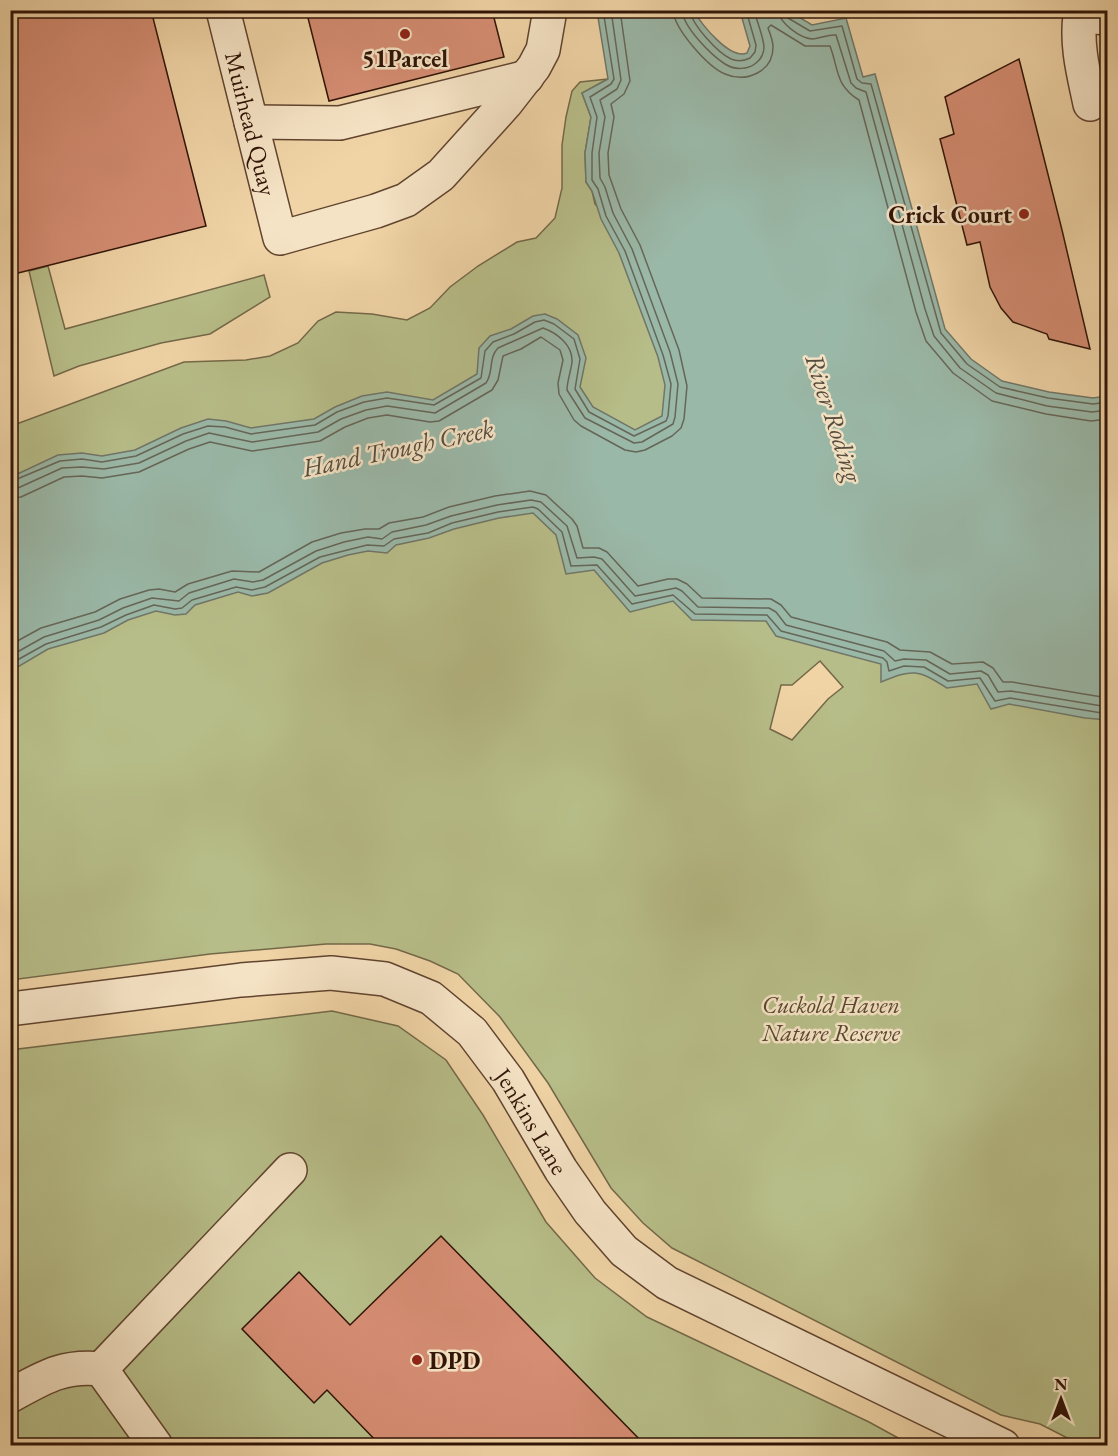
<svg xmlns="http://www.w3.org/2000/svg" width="1118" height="1456" font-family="'EB Garamond',serif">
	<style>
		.green { fill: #b7bd88; stroke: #746848; stroke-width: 1.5; fill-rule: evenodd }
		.water { fill: #9ab8a8; stroke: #707668; stroke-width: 1.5 }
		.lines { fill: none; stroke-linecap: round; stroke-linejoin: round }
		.shore { stroke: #656658; stroke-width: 1.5 }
		.building { fill: #d58d73; stroke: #301407; stroke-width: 1.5 }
		.minor-casing { stroke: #60442f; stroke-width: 36 }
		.minor { stroke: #f5e3c5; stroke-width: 33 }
		.poi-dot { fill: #8f2418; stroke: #f5e3c5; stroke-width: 2 }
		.labels { text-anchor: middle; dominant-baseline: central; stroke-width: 5; stroke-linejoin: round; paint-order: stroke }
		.poi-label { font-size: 24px; font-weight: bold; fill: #301407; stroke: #f5e3c5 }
		.street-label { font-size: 24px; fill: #301407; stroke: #f5e3c5 }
		.park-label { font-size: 24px; font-style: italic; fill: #58472e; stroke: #f5e3c5 }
		.water-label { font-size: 26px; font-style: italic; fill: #554d3f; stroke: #f5e3c5 }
	</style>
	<rect width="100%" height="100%" fill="#f0d4a6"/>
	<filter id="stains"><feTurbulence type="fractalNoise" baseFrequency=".00333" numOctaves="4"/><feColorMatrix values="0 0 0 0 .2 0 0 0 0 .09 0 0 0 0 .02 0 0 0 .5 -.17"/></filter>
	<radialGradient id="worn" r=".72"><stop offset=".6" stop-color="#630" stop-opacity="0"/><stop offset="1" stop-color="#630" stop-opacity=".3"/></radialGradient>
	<path class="green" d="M 608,79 L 582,93 L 591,117 L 585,153 L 586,182 L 592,191 L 595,204 L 1107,681 L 1107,1445 L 1081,1445 L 1040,1424 L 1001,1415 L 672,1248 L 643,1223 L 611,1188 L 548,1083 L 500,1017 L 458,974 L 430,961 L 396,949 L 370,944 L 326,944 L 210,954 L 11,980 L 11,426 L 184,362 L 246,360 L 270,356 L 298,343 L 318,321 L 336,312 L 372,314 L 407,320 L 430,308 L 450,287 L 478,266 L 517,242 L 536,238 L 555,218 L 562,188 L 562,145 L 566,117 L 572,91 L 580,82 ZM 820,661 L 843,687 L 828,699 L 792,740 L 770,729 L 781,685 L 792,685 Z
		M 48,266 L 65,329 L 264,275 L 270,297 L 210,334 L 161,343 L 79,366 L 54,376 L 29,271 Z
		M 332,1011 L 398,1026 L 446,1060 L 483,1115 L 546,1222 L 595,1278 L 647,1317 L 869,1422 L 911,1445 L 11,1445 L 10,1050 Z"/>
	<path class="water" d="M 597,11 L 694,11 C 702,25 730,60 747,53 L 750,46 L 740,11 L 791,11 L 792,13 L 812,25 L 846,18 L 863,77 L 875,74 L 945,329 L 971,359 L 1002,381 L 1049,392 L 1093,398 L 1107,396 L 1107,720 L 1085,718 L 1009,704 L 991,709 L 977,684 L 947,688 C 917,669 913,669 881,682 L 881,664 L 776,636 L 766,621 L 692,620 L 673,601 L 630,612 L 594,570 L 566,574 L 556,535 L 533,513 L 499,518 L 454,529 L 429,538 L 396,545 L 387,553 L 368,551 L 348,555 L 322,563 L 268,593 L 252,596 L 238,592 L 195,605 L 186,614 L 175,615 L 156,611 L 128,620 L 104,633 L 48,649 L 11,671 L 11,477 L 58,455 L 82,453 L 102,456 L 135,450 L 181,428 L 208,419 L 226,421 L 251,428 L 314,419 L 335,407 L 362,396 L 387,392 L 433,400 L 477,374 L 479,348 L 490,336 L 511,329 L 533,316 L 545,314 L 557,319 L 578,335 L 586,358 L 580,387 L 593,407 L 635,430 L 662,416 L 665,385 L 658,357 L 619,253 L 601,219 L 592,191 L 586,182 L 585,153 L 591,117 L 582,93 L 608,79 Z"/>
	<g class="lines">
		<path class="shore" d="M 673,10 C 674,29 708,67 725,74 C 746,83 773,72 773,47 C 773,40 770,34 768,28 L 771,25 L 805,46 L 830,46 C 839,70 835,85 859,100 L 916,312 L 926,341 L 953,373 L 992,401 L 1046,414 L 1091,421 L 1108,419
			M 682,10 C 683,27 711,55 725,64 C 734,70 748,70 756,63 C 761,59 764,53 764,47 C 763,35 757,22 754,10
			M 690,10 C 691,24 718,53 731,59 C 738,62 744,61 750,58 L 755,52 L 756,45 L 746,10
			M 778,10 C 779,23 801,39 813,39 C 821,38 829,34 836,35 L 851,83 L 856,88 L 866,92 L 925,309 L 934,336 L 960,368 L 996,393 L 1047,406 L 1092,412 L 1108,410
			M 786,10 L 788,18 L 810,31 L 842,26 L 857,79 L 862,83 L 871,84 L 941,333 L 967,364 L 1000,387 L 1048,398 L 1093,404 L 1108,402
			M 10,482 L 60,461 L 82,459 L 102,462 L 136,456 L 183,434 L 208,426 L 225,427 L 251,434 L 315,425 L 337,412 L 364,402 L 387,398 L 434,405 L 481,378 L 485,351 L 493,342 L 514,334 L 535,322 L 544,320 L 554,324 L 574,339 L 580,359 L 575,389 L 589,412 L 634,436 L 666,421 L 668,416 L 671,384 L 663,355 L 625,251 L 606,216 L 598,189 L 592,180 L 592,153 L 597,117 L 590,97 L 611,84 L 614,79 L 603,10
			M 10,489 L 18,488 L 62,468 L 82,467 L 104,469 L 139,463 L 186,441 L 209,433 L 252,442 L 318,432 L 341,419 L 366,410 L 387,406 L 435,413 L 486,383 C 494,372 488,358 498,348 L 543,328 C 557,333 573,345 572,362 C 571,371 567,381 567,390 L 585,418 L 634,443 L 642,442 L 673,424 L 675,417 L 678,384 L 670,352 L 632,249 L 613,213 L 605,187 L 600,178 L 599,153 L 605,117 L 600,100 L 617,89 L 621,80 L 611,10
			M 10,498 L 21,497 L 64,477 L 82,476 L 102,478 L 139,472 L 189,449 L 210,442 L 252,451 L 320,441 L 345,427 L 368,418 L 387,415 L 430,422 L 439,421 L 492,390 L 498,380 L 503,356 L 521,349 L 541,337 L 560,350 L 563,360 L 558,383 L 559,394 L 574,420 L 581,426 L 625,450 L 636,452 L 645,450 L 672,436 L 681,428 L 684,419 L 687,386 L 679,350 L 640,245 L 621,209 L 609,175 L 608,153 L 614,117 L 611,104 L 624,94 L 630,81 L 620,10
			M 10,645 L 41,628 L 95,612 L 120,599 L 149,590 L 159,589 L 175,592 L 188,584 L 232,571 L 259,572 L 312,542 L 341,533 L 365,529 L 379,529 L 389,523 L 423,517 L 449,507 L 495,496 L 530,491 L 546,495 L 572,519 L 577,526 L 583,548 L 599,548 L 607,552 L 638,586 L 668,579 L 677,579 L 687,584 L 702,598 L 771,599 L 781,605 L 791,617 L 887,642 L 900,650 L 930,652 L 952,664 L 983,662 L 993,668 L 1003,682 L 1012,682 L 1108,698
			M 10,656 L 44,637 L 99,620 L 123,608 L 152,598 L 179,601 L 189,593 L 234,579 L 253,582 L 263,580 L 316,551 L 344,542 L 368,537 L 382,539 L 392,532 L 426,525 L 451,516 L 497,505 L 531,500 L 541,502 L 567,526 L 577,558 L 594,557 L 602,559 L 635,596 L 676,588 L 682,591 L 698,607 L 769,608 L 776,612 L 786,625 L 884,651 L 895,661 L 904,659 L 926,660 L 950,674 L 981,671 L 988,675 L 998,692 L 1011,691 L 1108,707
			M 10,664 L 46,644 L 101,627 L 126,615 L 154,605 L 175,609 L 182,608 L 192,600 L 236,587 L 252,590 L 265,587 L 320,557 L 367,545 L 384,546 L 394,539 L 428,533 L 452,523 L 498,512 L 533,507 L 538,509 L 562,532 L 571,566 L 597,565 L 632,604 L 673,595 L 695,614 L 767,615 L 781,631 L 883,658 L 887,662 L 889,671 L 904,666 L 924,667 L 948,681 L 980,678 L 995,701 L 1010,698 L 1108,714"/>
	</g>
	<path class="building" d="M 10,10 L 151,10 L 206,226 L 10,275 Z
		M 306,10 L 492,10 L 504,57 L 329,101 Z
		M 1019,59 L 1062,230 L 1090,349 L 1049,339 L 1047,334 L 1013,322 L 1001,308 L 990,287 L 980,242 L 967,245 L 940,139 L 954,134 L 945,97 Z
		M 441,1236 L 646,1446 L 381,1446 L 327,1390 L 314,1403 L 242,1329 L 299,1272 L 350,1325 Z"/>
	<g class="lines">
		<defs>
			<g id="minor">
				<path id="s1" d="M 223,10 L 280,238 L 376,211 L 406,200 L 441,175 L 506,103 L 534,67 L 543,50 L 550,10"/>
				<path d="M 1081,10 L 1080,16 L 1108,18"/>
				<path d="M 1080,16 C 1076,46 1084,75 1090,104"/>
				<path d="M 251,122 L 340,123 L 527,77"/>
				<path id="s2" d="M 10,1009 L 241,980 L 331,973 L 385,979 L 431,998 L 472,1032 L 508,1080 L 561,1170 L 590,1212 L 624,1251 L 667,1283 L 1003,1446"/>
				<path d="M 101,1369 L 290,1170"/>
				<path d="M 10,1396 C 43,1378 62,1365 101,1369 L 156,1446"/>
			</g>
		</defs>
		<use href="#minor" class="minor-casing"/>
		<use href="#minor" class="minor"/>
	</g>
	<g class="poi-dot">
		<circle cx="405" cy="34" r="6"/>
		<circle cx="1024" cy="214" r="6"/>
		<circle cx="417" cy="1360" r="6"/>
	</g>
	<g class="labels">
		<g class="poi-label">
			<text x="405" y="58">51Parcel</text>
			<text x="1012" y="214" text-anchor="end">Crick Court</text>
			<text x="429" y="1360" text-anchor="start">DPD</text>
		</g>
		<g class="street-label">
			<text stroke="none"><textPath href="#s1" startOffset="117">Muirhead Quay</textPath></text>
			<text stroke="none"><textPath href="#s2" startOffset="588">Jenkins Lane</textPath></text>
		</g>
		<g class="park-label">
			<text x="831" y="1004">Cuckold Haven<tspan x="831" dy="28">Nature Reserve</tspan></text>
		</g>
		<g class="water-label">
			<text transform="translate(834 418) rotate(72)">River Roding</text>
			<text transform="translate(398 448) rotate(-12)">Hand Trough Creek</text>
		</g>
	</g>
	<rect width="1118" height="1456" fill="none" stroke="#f0d4a6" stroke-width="36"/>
	<rect x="12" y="12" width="1094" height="1432" fill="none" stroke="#301407" stroke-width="3"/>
	<rect x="18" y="18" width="1082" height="1420" fill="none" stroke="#301407" stroke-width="1.5"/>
	<g transform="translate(1061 1399)" stroke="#f5e3c5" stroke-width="4.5" paint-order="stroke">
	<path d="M0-4.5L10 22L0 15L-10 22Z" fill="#301407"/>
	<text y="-9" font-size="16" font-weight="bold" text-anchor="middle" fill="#301407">N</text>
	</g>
	<rect width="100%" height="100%" filter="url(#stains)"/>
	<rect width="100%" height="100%" fill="url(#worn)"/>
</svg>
